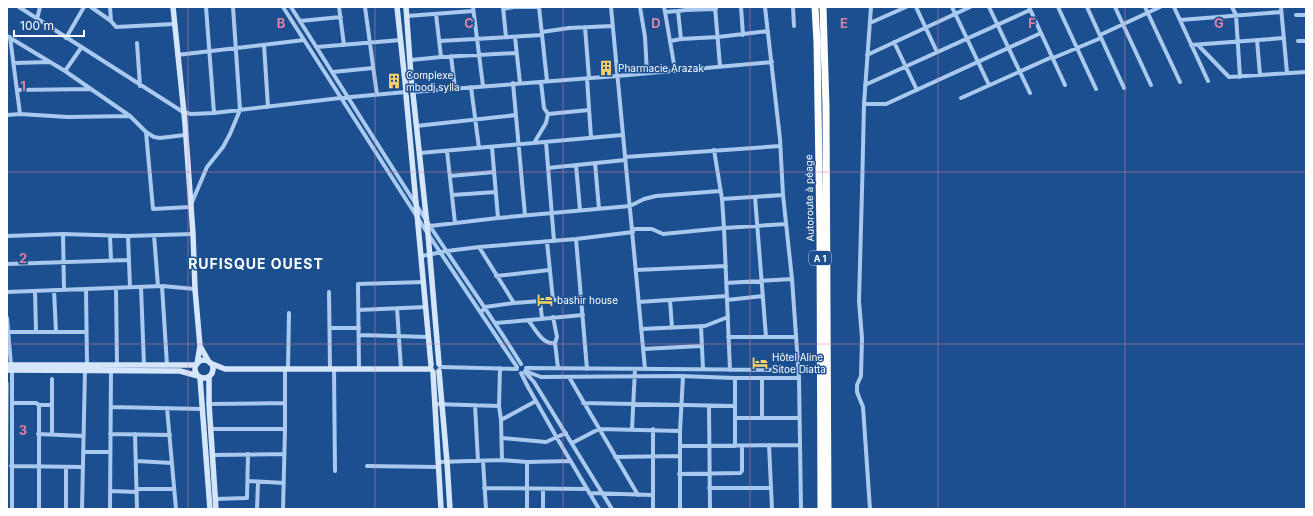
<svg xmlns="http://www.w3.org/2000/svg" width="1313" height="516" font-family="Inter,sans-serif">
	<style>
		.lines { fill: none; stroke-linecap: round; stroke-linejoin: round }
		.stream { stroke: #9cc4f0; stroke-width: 1.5 }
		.street { stroke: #a9c9ee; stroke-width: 4 }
		.secondary { stroke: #d6e6fa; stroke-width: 5.5 }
		.highway { stroke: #fff; stroke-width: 7 }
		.grid { fill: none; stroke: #dd80a5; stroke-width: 1; stroke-opacity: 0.55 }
		.labels { text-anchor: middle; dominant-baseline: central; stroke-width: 3; stroke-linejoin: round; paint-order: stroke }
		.shield { fill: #1b4f8f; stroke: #bbcadd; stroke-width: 1 }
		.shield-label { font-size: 9px; font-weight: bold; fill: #fff }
		.poi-label { font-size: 10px; fill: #fff; stroke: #1b4f8f; text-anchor: start }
		.street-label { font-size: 10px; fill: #fff; stroke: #1b4f8f }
		.district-label { font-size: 14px; font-weight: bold; letter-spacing: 1px; fill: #fff; stroke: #1b4f8f }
		.grid-label { font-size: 13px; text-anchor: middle; font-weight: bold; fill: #dd80a5; stroke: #1b4f8f; stroke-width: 3; stroke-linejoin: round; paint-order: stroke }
	</style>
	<rect width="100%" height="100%" fill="#1b4f8f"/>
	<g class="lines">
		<path class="stream" d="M 7,509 L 8,383"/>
		<path class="street" d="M 19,7 L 183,112 L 191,114 L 214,113 L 340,98 L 406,92
			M 91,7 L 111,21
			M 110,7 L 111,21 L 116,27 L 174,24
			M 206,7 L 214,113
			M 283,7 L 428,234 L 517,367
			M 291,7 C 336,78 380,149 426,220 C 457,268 491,315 521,364
			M 339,7 L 344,45
			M 365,7 L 377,95
			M 473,7 L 483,86
			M 503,7 L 506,37
			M 539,7 L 547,81
			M 611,7 L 645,369
			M 640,7 L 645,37 L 647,73
			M 664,7 L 665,12 L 678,11
			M 686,7 L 686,10 L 716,9
			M 715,7 L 720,66
			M 741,7 L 743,35
			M 765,7 L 780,139 L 783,195 L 792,279 L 799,378 L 801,509
			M 793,7 L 794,26
			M 916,7 L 937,52
			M 952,7 L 989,85
			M 989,7 L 1030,93
			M 1029,7 L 1065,85
			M 1058,7 L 1096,89
			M 1087,7 L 1124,88
			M 1115,7 L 1151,85
			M 1145,7 L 1180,82
			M 1174,7 L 1208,81
			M 1232,7 L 1236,15 L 1240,77
			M 1281,7 L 1287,73
			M 503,9 L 514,7 L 539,7
			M 686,10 L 678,11 L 681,39 L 718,37 L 768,31
			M 665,12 L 675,70
			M 436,14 L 441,57
			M 1296,15 L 1306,15
			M 407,16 L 473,11
			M 37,19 L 40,7
			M 1180,20 L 1281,12
			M 300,21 L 341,17
			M 870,23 L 906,7
			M 585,27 L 589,78
			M 542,32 L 569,28 L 612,26
			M 1100,35 L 1160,7
			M 7,36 L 65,71 L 130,116 L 146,132 L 154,137 L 160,138 L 185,135
			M 10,37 L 20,114
			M 515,37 L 520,83
			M 66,38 L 84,7
			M 1257,40 L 1260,75
			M 440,41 L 542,35
			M 670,41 L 681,39
			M 1298,41 L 1306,41
			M 894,42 L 917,90
			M 137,43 L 140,86
			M 264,45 L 268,107
			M 1191,45 L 1284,38
			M 1198,45 L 1229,77 L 1306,72
			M 317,47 L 401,40
			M 177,55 L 304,40
			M 867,55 L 970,7
			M 451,56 L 455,88
			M 1053,58 L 1101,38
			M 411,60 L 441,57 L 517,53
			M 14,63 L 50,62
			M 65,71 L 81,48
			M 333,72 L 373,68
			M 587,78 L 591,138
			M 513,83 L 525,215
			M 865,85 L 1030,10
			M 471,87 L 479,148
			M 17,90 L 91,89
			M 413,92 L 617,76 L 772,62
			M 961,98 L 1052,57
			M 864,104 L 886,104 L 1041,33
			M 548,114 L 589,110
			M 7,115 L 20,114 L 68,117 L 130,116
			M 416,126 L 516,115
			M 146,132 L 153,209 L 190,207 L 207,167 L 223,147 L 230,134 L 240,110 L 233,7
			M 546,142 L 554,241
			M 534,143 L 546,123 L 548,114 L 544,108 L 541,82
			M 492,147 L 498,218
			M 714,150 L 722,199 L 724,228 L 730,370
			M 447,151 L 455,223
			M 420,153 L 622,135
			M 625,157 L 780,146
			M 595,163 L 599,209
			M 576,165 L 580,210
			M 548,168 L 625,160
			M 450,176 L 494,172
			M 452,195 L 496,192
			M 755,197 L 766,337
			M 722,199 L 783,195
			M 430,226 L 498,218 L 630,206 L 644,199 L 656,196 L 720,191
			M 632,229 L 652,229 L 663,234 L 724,228 L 786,224
			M 63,234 L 64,290
			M 154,235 L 158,286
			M 7,236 L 63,234 L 128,236 L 193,234
			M 110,236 L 111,261
			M 128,236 L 130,287
			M 576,239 L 587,369
			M 547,242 L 553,300
			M 479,247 L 514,303
			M 422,256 L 447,251 L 479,247 L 576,239 L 633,232
			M 7,264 L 129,260
			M 636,270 L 726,266
			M 496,276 L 549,270
			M 726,283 L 792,279
			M 162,286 L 167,365
			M 141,287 L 144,365
			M 116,288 L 117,365
			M 86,289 L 87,365
			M 54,290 L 56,332
			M 35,291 L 36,332
			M 7,292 L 162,286 L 195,289
			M 329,292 L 330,369
			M 670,300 L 672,328
			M 727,300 L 763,296
			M 540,301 L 542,318
			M 639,302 L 727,296
			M 397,308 L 401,369
			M 358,310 L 426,307
			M 481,313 L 485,307 L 514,303 L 582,298
			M 553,317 L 557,337 L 555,343 L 558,368
			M 7,318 L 11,365
			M 528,320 C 535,328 542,345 555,343
			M 496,323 L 583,315
			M 701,326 L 703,369
			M 330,328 L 359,328
			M 641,329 L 705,326 L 728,317
			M 8,332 L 86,332
			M 359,335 L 429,337
			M 728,337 L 796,337
			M 643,349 L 701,346
			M 440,367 L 517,369
			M 500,368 L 499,406 L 501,420 L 502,460
			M 526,368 L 798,370
			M 288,369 L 289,313
			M 334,369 L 335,471
			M 359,369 L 358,284 L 424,282
			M 525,371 L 541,377 L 679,376 L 735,378 L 799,378
			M 525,372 L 534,382 L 612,509
			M 521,373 L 528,387 L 557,438 L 599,509
			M 569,377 L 638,495
			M 52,379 L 52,435
			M 12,403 L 36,403 L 39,405 L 39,509
			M 583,403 L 735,406
			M 209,404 L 285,403
			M 434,404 L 499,406
			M 39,405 L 52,405
			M 475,405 L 478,461
			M 709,406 L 710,509
			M 111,407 L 203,409
			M 167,408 L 176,509
			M 735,418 L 799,418
			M 762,418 L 762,379
			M 501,420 L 536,401
			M 210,429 L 285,429
			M 632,429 L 635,369
			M 653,429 L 653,509
			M 38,434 L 83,436
			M 110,434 L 170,435
			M 135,434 L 137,509
			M 502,438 L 546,442 L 566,433
			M 572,443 L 599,429 L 680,431
			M 769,445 L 772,509
			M 680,446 L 800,445
			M 735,446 L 735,378
			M 83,452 L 110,452
			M 213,455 L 284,454
			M 615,457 L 679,456
			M 136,461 L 172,463
			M 483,461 L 486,509
			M 438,462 L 502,460 L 527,462 L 570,461
			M 11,466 L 82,467
			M 367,466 L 438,467
			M 679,474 L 740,473 L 742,471 L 742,446
			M 248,481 L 284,483
			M 484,488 L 587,489
			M 709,488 L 771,488
			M 137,489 L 174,489
			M 110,491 L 137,492
			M 589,493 L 653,495
			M 215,499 L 247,498 L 248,454
			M 12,509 L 12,370
			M 66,509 L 66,467
			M 82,509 L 85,370
			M 110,509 L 111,370
			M 257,509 L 258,482
			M 283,509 L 285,429 L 285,369
			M 527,509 L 527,462
			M 543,509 L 543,489
			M 680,509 L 680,431 L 683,376
			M 870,509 L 863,407 L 857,392 L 857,385 L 861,376 L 862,338 L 859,301 L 862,191 L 864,104 L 871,7"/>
		<path class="secondary" d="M 173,7 L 185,123 L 193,234 L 195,289 L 200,346 L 197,364
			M 397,7 L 406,91
			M 406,7 L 412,90
			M 413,94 L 428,234 L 439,364
			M 406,95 L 431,365
			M 200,346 L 209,362
			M195 369a9 9 0 1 1 18 0a9 9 0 1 1-18 0Z
			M 210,363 L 225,369 L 431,369
			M 7,365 L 196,365
			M 7,370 L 180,371 L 198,376
			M 439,371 L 447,462 L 450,509
			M 433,372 L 441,509
			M 209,377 L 209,404 L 216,509
			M 200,378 L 210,509"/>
		<path class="highway" d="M 815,7 L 817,42 L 820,236 L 821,509
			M 823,7 L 826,107 L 828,509"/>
	</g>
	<path class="grid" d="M 188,7 L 188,509M 375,7 L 375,509M 563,7 L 563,509M 750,7 L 750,509M 938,7 L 938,509M 1125,7 L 1125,509M 7,172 L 1306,172M 7,344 L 1306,344"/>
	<defs>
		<symbol id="building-bare" viewBox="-9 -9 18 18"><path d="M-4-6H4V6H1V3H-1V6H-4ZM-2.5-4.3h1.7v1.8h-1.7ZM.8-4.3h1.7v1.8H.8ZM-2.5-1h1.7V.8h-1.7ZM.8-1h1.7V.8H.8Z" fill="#ffd166" stroke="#1b4f8f" stroke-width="2.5" paint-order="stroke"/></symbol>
		<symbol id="hotel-bare" viewBox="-9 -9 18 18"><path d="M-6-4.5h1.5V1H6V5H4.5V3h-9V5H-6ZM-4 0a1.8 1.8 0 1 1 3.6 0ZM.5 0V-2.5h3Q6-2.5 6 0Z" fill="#ffd166" stroke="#1b4f8f" stroke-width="2.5" paint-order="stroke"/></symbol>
	</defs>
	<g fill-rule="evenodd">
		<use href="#building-bare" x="595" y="57" width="22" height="22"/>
		<use href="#building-bare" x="383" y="70" width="22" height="22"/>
		<use href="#hotel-bare" x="534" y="289" width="22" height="22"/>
		<use href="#hotel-bare" x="749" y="352" width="22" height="22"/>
	</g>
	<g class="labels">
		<rect class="shield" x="809" y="251" width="22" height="14" rx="3"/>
		<g class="shield-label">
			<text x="820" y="258">A 1</text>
		</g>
		<g class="poi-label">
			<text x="618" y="68">Pharmacie Arazak</text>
			<text x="406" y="75">Complexe<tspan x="406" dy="12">mbodj sylla</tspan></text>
			<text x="557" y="300">bashir house</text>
			<text x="772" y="357">Hôtel Aline<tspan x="772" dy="12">Sitoe Diatta</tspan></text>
		</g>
		<g class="street-label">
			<text transform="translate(809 198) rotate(-91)">Autoroute à péage</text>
		</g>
		<g class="district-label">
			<text x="256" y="263">RUFISQUE OUEST</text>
		</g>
	</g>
	<g class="grid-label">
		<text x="281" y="28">B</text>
		<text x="469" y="28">C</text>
		<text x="656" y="28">D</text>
		<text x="844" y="28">E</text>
		<text x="1032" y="28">F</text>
		<text x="1219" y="28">G</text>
		<text x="23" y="91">1</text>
		<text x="23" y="263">2</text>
		<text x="23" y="435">3</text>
	</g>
	<rect width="1313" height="516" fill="none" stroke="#ffffff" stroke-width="16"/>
	<path d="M14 30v6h70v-6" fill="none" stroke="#ffffff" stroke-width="2"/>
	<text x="20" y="30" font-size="12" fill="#ffffff" stroke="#1b4f8f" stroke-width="3" paint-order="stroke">100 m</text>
</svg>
